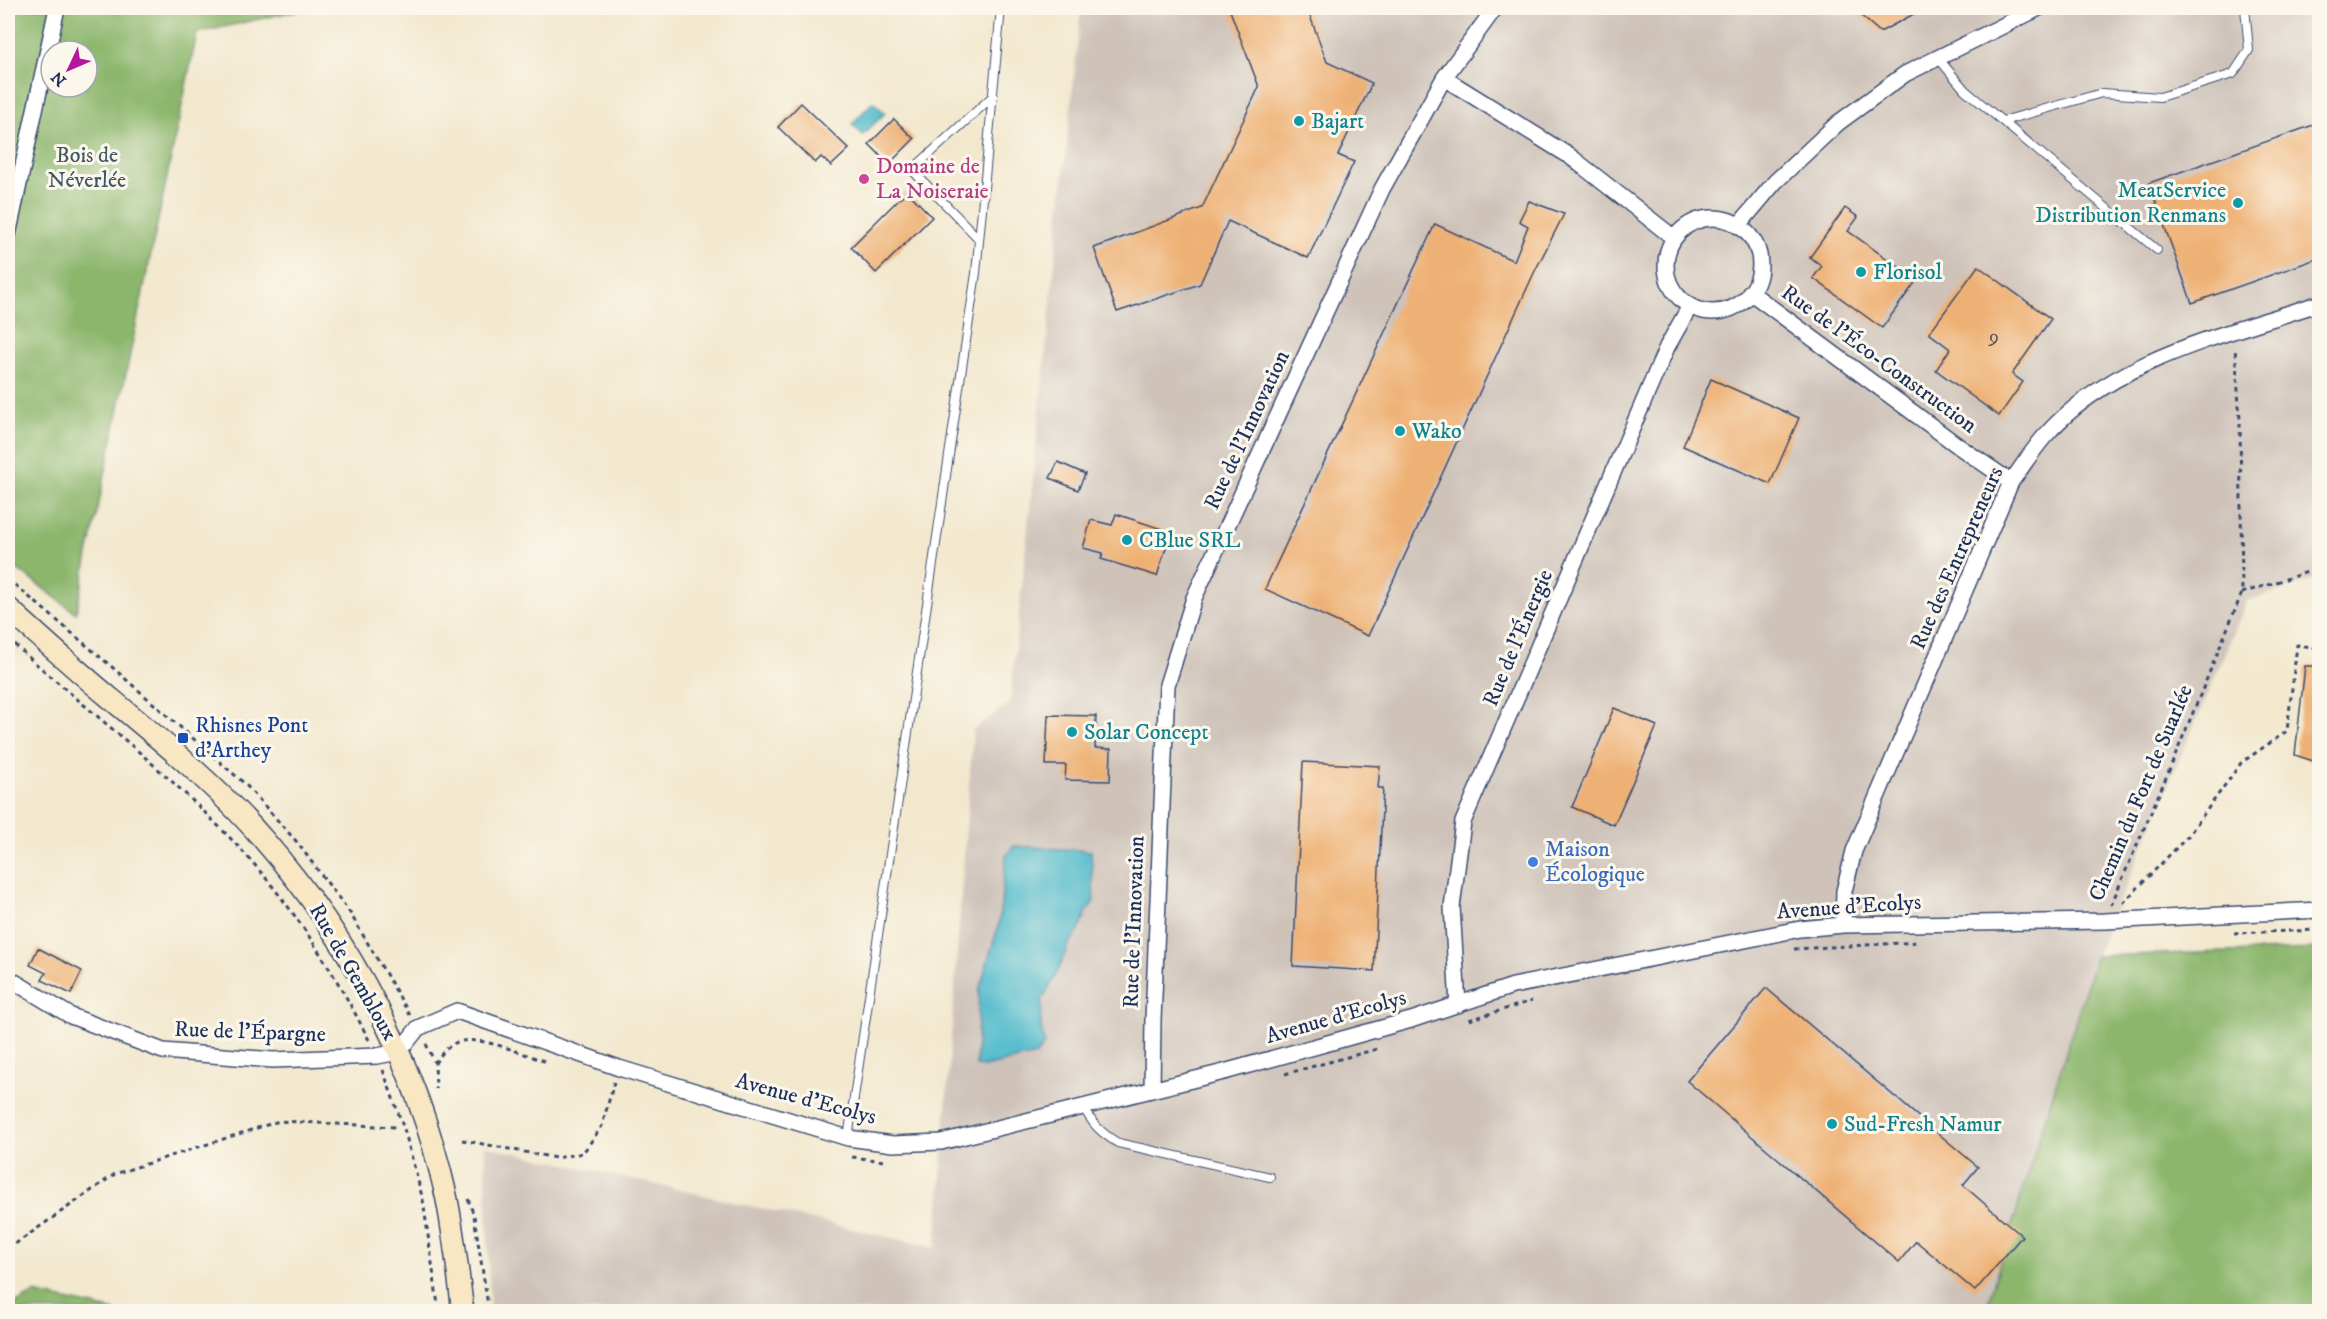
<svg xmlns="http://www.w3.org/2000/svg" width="2327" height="1319" font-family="'IM FELL DW Pica',serif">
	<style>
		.industrial { fill: #cec2b9 }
		.forest { fill: #8bb66c; stroke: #537265; stroke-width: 1.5; fill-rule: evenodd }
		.water { fill: #4fbacb; stroke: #357494; stroke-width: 1.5 }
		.building { fill: #eeb174 }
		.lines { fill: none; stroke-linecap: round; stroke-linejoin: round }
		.lane-casing { stroke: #3b4b6f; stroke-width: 10 }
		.street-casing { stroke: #3b4b6f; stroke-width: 18 }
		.secondary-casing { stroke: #3b4b6f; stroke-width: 24 }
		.path { stroke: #3b4b6f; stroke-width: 3; stroke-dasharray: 4.5 4.5; stroke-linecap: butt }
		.lane { stroke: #fff; stroke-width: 8 }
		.street { stroke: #fff; stroke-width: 15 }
		.secondary { stroke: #f9e7c3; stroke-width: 21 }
		.culture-dot { fill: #0f9aa8; stroke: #fbf7ec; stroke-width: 2 }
		.hotel-dot { fill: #d1479c; stroke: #fbf7ec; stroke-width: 2 }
		.transit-dot { fill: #1a4fb4; stroke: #fbf7ec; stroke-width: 2 }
		.shop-dot { fill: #3f7fe0; stroke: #fbf7ec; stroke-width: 2 }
		.labels { text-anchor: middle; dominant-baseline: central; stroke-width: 6; stroke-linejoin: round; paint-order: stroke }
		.number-label { font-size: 20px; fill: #505064 }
		.culture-label { font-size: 22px; fill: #0d838f; stroke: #fbf7ec; text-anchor: start }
		.park-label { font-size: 22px; fill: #405866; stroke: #fbf7ec }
		.hotel-label { font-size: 22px; fill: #b23c85; stroke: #fbf7ec; text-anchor: start }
		.street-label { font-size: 22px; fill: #1b2f5e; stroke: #fbf7ec }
		.transit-label { font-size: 22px; fill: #164399; stroke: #fbf7ec; text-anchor: start }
		.shop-label { font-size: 22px; fill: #366cbe; stroke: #fbf7ec; text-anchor: start }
	</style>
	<rect width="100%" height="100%" fill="#fbf7ec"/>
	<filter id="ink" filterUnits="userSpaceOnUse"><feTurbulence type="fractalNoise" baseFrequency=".0167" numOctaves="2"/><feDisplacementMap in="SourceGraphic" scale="12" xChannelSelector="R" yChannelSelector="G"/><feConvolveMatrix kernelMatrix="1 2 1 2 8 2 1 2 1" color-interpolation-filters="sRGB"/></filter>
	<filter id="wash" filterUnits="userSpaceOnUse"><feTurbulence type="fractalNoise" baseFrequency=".008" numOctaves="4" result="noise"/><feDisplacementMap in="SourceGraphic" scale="24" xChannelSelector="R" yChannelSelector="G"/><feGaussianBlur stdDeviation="1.35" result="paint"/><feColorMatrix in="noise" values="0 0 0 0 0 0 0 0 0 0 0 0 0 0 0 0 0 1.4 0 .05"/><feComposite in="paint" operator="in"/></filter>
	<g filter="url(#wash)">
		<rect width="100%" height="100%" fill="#f2e8ce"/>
		<path class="industrial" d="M 1081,8 L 2319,8 L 2319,578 L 2247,601 L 2096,956 L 1985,1311 L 490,1311 L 485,1146 L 936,1248 L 973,730 L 1010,703 Z"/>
		<path class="forest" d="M 8,8 L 308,8 L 197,33 L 76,613 L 8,562 ZM 51,51 L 87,51 L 87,87 L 51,87 Z
			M 2319,949 L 2319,1311 L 1985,1312 L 2096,956 Z
			M 34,1293 L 116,1311 L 8,1311 L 8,1308 Z"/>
		<path class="water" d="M 873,102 L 885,113 L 863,135 L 852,124 Z
			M 1014,846 L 1091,851 L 1094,901 L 1087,911 L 1079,931 L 1069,944 L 1058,971 L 1042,1000 L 1041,1025 L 1044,1045 L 1036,1055 L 984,1067 L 976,1066 L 979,991 L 999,923 L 1006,856 Z"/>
		<g id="blocks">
			<path class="building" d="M 1229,8 L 1307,8 L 1327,62 L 1372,83 L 1338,155 L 1354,162 L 1308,258 L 1228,221 L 1200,284 L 1117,312 L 1094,248 L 1202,208 L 1259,87 Z
				M 1852,8 L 1925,8 L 1880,32 Z
				M 801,103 L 849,149 L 831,166 L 821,157 L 815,163 L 778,127 Z
				M 894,119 L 914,139 L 889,164 L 869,144 Z
				M 2319,123 L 2319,258 L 2192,303 L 2149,183 Z
				M 907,191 L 932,217 L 876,273 L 851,247 Z
				M 1529,201 L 1564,214 L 1534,273 L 1368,636 L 1265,589 L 1435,224 L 1514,261 L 1528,226 L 1519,221 Z
				M 1845,208 L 1858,217 L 1848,231 L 1917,280 L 1882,328 L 1813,278 L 1822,266 L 1810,257 Z
				M 1978,266 L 2051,319 L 2012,374 L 2023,382 L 1999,416 L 1936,370 L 1950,349 L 1929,333 Z
				M 1711,379 L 1799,418 L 1770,484 L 1683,446 Z
				M 1058,462 L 1085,474 L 1078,490 L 1050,478 Z
				M 1116,514 L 1171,532 L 1157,576 L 1101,559 L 1103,553 L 1083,548 L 1091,520 L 1112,525 Z
				M 2305,666 L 2319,666 L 2319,763 L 2295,755 Z
				M 1614,708 L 1657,726 L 1614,825 L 1572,807 Z
				M 1048,715 L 1096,716 L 1095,748 L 1111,749 L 1110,781 L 1065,780 L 1066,765 L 1046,765 Z
				M 1303,762 L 1380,766 L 1378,788 L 1383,788 L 1374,971 L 1293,966 Z
				M 38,948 L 82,971 L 71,994 L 42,980 L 46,973 L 30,965 Z
				M 1766,988 L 1978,1167 L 1963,1185 L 2022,1236 L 1975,1291 L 1916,1241 L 1899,1262 L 1687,1081 Z"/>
		</g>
	</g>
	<g filter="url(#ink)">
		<use href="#blocks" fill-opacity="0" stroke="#3b4b6f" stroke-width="1.5"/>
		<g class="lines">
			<defs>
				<path id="lane" d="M 1938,58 L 1965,90 L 2157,250
					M 2003,121 L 2102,93 L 2160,97 L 2233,74 L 2249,50 L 2245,8
					M 978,238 L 912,170 L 993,96
					M 1083,1106 C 1092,1124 1101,1133 1118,1143 L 1270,1177
					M 848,1138 L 976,273 L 1001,8"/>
				<path id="street" d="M 1444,78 L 1571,157 L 1674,238
					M1666 265a47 47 0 1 1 94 0a47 47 0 1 1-94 0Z
					M 1738,226 L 1775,182 L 1838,123 L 1905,74 L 2039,8
					M 8,235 L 57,8
					M 1750,292 L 1961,448 L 2011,482
					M 1843,925 L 1844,891 L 1854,851 L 2011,482 C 2022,467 2032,451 2044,437 C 2113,358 2224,336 2320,303
					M 8,978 L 71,1016 L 163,1051 L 273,1060 L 377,1056 L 399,1052 L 418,1028 L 457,1011 L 619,1068 L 848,1138 L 893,1144 L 941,1142 L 1224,1072 L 1411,1020 L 1513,986 L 1800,929 L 1843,925 L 2105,921 L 2320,910
					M 1458,1005 L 1452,907 L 1463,822 L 1667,347 L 1690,306
					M 1152,1089 L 1153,1020 L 1167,685 L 1194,598 L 1382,189 L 1444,78 L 1495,8"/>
				<path id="secondary" d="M 8,608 C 41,638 75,669 110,698 C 162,741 219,788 263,839 C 352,941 416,1063 446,1195 C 454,1233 458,1273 463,1312"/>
			</defs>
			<use href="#lane" class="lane-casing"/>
			<use href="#street" class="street-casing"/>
			<use href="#secondary" class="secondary-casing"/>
			<path class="path" d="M 8,579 L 112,667 L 246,785 L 296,841 L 350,913 L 410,1015
				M 2242,593 L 2320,568
				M 8,639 C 87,710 173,775 245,854 C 295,909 335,973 369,1040
				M 2123,903 L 2188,836 L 2241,763 L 2287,731 L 2297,645 L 2320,648
				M 2111,905 L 2171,766 L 2242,593 L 2240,420 L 2235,347
				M 2234,933 L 2320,930
				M 1794,949 L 1919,942
				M 1469,1020 L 1532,1001
				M 426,1044 L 435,1063 L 436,1089
				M 435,1063 C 440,1055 447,1047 455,1043 C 477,1033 525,1055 547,1062
				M 383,1070 L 405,1132 L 423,1200 L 439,1312
				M 1285,1074 L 1377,1049
				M 462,1140 L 556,1158 L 583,1153 L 602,1126 L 614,1082
				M 852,1157 L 884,1161
				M 468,1199 L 474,1216 L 489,1312
				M 8,1249 L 115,1174 L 279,1121 L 396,1127"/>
			<use href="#lane" class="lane"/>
			<use href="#street" class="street"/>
			<use href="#secondary" class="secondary"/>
		</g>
	</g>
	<g class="culture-dot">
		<circle cx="1299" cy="121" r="6"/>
		<circle cx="2238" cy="203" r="6"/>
		<circle cx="1861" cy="272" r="6"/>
		<circle cx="1400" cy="431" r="6"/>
		<circle cx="1127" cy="540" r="6"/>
		<circle cx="1072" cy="732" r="6"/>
		<circle cx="1832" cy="1124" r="6"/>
	</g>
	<circle class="hotel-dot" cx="864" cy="179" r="6"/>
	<rect class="transit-dot" x="177" y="732" width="12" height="12" rx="3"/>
	<circle class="shop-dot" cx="1533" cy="862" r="6"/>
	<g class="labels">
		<g class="number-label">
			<text x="1994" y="337">9</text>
		</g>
		<g class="culture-label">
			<text x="1311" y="121">Bajart</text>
			<text x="2226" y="190" text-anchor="end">MeatService<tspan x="2226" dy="25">Distribution Renmans</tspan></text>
			<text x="1873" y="272">Florisol</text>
			<text x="1412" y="431">Wako</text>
			<text x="1139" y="540">CBlue SRL</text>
			<text x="1084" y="732">Solar Concept</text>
			<text x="1844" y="1124">Sud-Fresh Namur</text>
		</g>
		<g class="park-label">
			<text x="87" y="155">Bois de<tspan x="87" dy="25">Néverlée</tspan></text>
		</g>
		<g class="hotel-label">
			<text x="876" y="166">Domaine de<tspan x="876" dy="25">La Noiseraie</tspan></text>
		</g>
		<g class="street-label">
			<text transform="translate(1879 359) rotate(36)">Rue de l'Éco-Construction</text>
			<text transform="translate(1247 430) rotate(-65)">Rue de l'Innovation</text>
			<text transform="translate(1957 558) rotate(-66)">Rue des Entrepreneurs</text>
			<text transform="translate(1518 638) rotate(-67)">Rue de l'Énergie</text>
			<text transform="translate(2141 793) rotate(-67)">Chemin du Fort de Suarlée</text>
			<text transform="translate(1849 907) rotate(-4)">Avenue d'Ecolys</text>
			<text transform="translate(1134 922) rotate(-88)">Rue de l'Innovation</text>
			<text transform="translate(353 972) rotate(60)">Rue de Gembloux</text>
			<text transform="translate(1336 1017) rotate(-16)">Avenue d'Ecolys</text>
			<text transform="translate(250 1032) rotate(2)">Rue de l'Épargne</text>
			<text transform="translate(806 1099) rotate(15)">Avenue d'Ecolys</text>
		</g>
		<g class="transit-label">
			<text x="195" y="725">Rhisnes Pont<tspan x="195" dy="25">d'Arthey</tspan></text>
		</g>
		<g class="shop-label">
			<text x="1545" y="849">Maison<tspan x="1545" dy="25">Écologique</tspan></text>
		</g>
	</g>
	<rect width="2327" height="1319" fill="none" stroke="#fbf7ec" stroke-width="30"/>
	<g transform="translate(69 69) rotate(226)"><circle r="28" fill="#fbf7ec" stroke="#a1a7b3" stroke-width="1.5"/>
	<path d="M0-4.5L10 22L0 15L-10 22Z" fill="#b5179e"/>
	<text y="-9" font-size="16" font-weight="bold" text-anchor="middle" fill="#1b2f5e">N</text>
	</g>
</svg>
